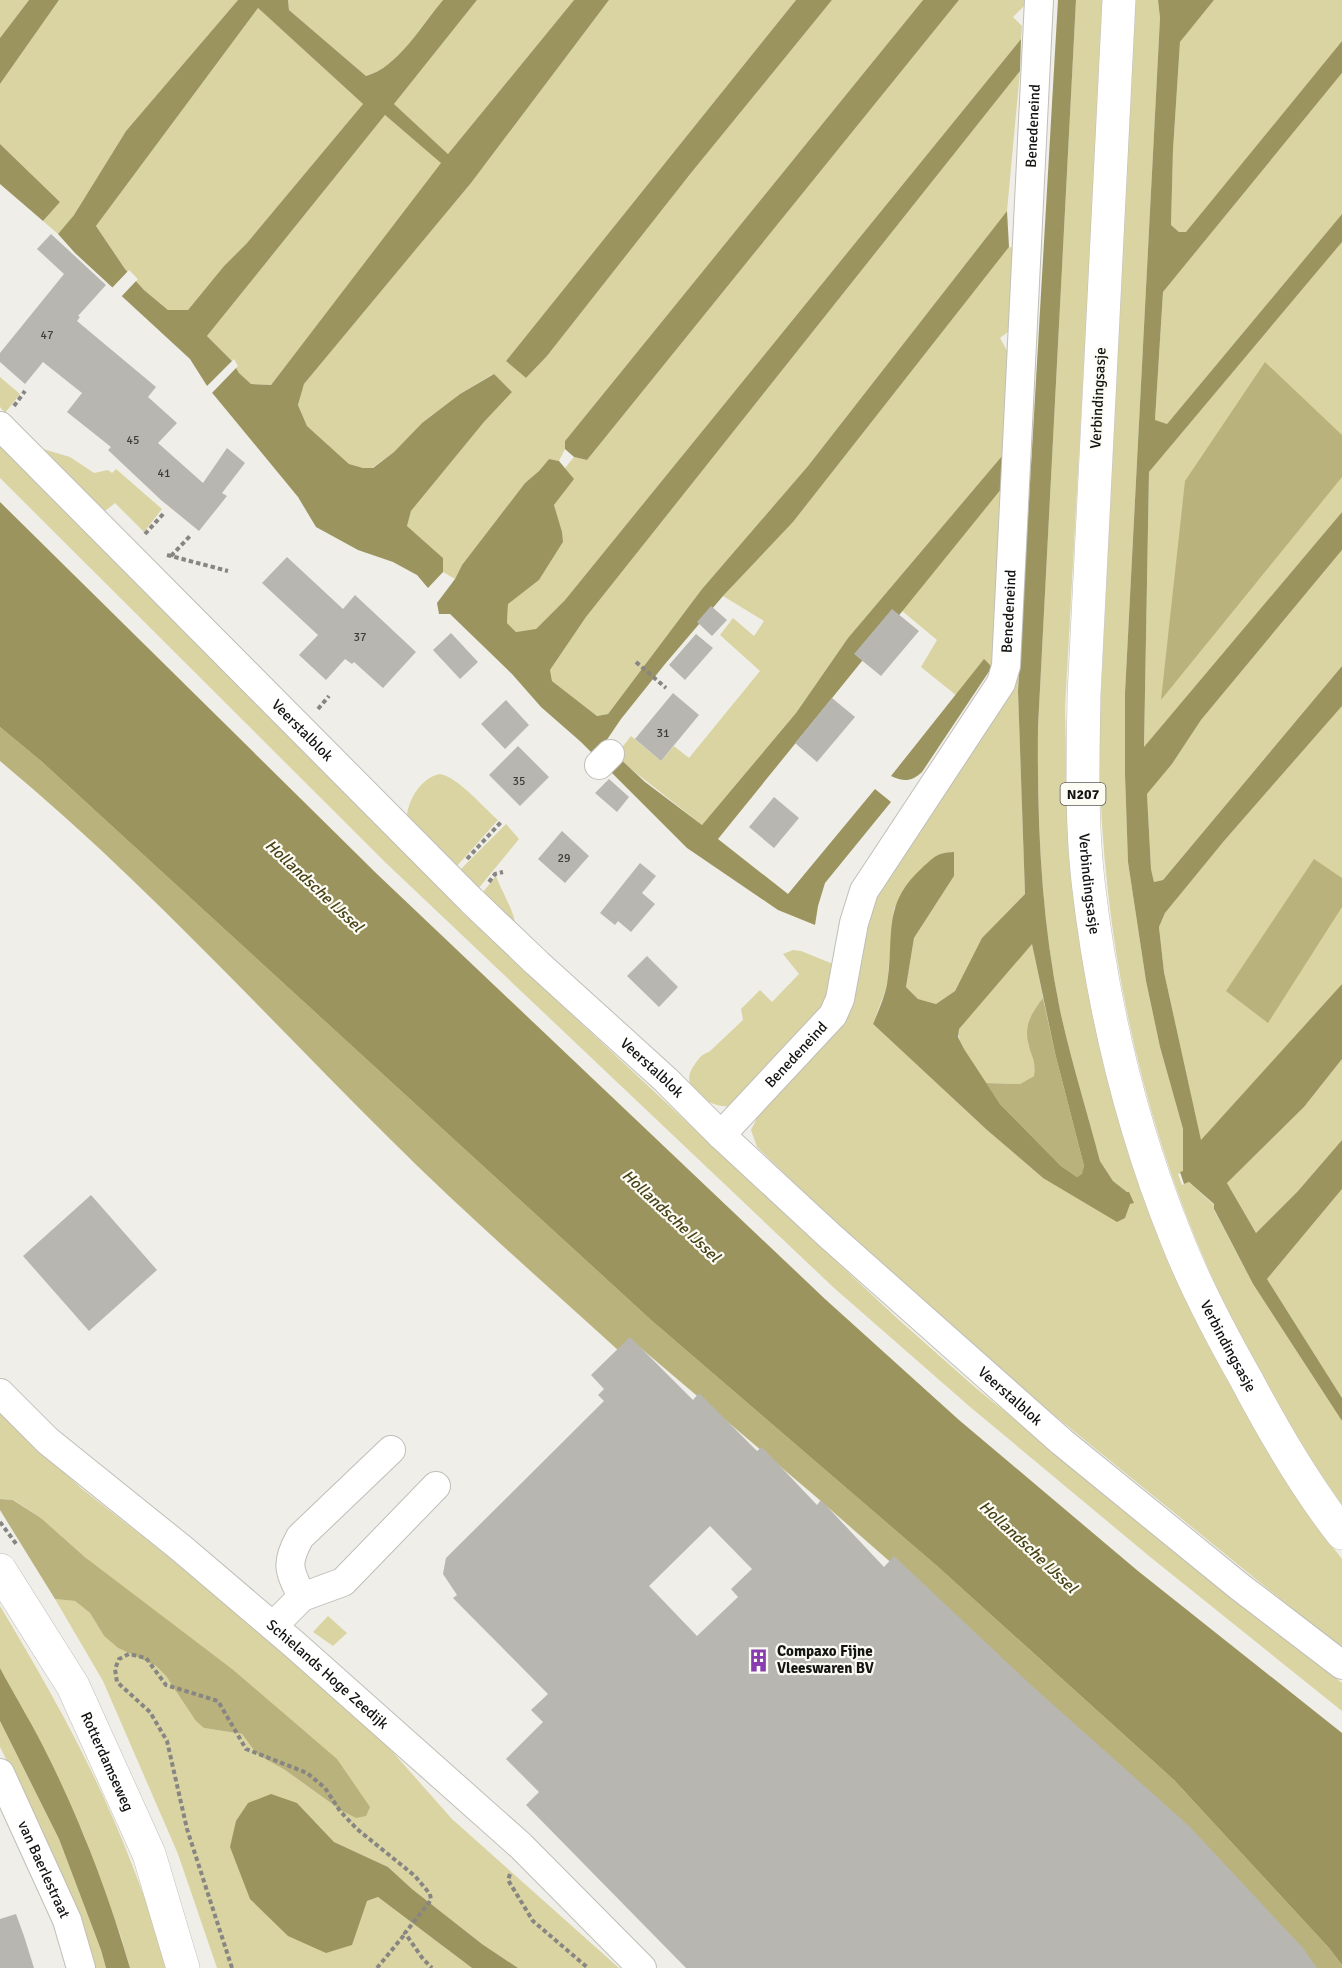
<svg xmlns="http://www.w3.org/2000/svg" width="1342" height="1968" font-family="Signika,sans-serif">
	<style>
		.green { fill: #dad4a2 }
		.forest { fill: #b9b27c }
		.water { fill: #9b945f; fill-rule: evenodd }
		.pier { fill: #efeee8 }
		.building { fill: #b7b6b0; fill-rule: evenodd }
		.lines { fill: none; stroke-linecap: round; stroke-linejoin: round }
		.minor-casing { stroke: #bfbeb8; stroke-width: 30 }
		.major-casing { stroke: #bfbeb8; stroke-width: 34 }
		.path { stroke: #878682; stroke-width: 4; stroke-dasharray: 4.5 3; stroke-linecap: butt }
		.minor { stroke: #fff; stroke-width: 28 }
		.major { stroke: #fff; stroke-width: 33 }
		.labels { text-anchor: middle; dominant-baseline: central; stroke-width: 4.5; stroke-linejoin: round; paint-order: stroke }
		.number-label { font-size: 12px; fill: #3d3c3a }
		.shield { fill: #fcfcf5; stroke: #5a5a56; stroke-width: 1.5 }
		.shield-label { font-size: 14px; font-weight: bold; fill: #141412 }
		.street-label { font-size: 15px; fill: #141412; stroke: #fcfcf5 }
		.poi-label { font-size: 15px; font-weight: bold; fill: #141412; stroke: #fcfcf5; text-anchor: start }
		.water-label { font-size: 16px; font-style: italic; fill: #494318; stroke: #fcfcf5 }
	</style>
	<rect width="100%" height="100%" fill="#efeee8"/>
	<path class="green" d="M 0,0 L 29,0 L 0,38 Z
		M 59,0 L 238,0 L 126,131 L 74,215 L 58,234 L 43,221 L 60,202 L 0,144 L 0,84 Z
		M 288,0 L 443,0 C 422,25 397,68 366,76 L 289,10 Z
		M 477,0 L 574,0 L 448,154 L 394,104 Z
		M 609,0 L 796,0 L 506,361 L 526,378 L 547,356 L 691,173 L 832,0 L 923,0 L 565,441 L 565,449 L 559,461 L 549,459 L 539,471 L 525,483 L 462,565 L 455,579 L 443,572 L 443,558 L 407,526 L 411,511 L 484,422 L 512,392 L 493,374 L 460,394 L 422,423 L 394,452 L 372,468 L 363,468 L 349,464 L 307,426 L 298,405 L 304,384 L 471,183 Z
		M 959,0 L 1025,0 L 1025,5 L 1013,17 L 1022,26 L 1021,39 L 565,600 L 535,630 L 516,632 L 507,623 L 508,603 L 539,580 L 563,542 L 554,505 L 573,479 L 565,468 L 574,457 L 587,460 Z
		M 1076,0 L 1104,0 L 1065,708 L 1067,795 L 1078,930 L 1091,1007 L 1112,1096 L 1177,1278 L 1208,1345 L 1271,1456 L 1325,1537 L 1342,1559 L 1342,1649 L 932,1316 L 757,1147 L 751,1130 L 759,1114 L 851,1005 L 859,978 L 865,917 L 880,879 L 1006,685 L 1023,483 L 1032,468 L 1018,691 L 1025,894 L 983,938 L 955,991 L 936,1004 L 918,999 L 906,987 L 914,938 L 954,876 L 894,908 L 887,986 L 873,1024 L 987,1130 L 1043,1178 L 1127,1192 L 1113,1181 L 1100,1161 C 1087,1111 1071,1061 1060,1010 C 1041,917 1037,822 1038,727 Z
		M 1135,0 L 1158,0 L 1160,18 L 1125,693 L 1125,775 L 1128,862 L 1146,981 L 1160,1047 L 1183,1129 L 1183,1172 L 1178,1174 L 1182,1185 L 1189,1182 L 1214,1205 L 1214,1210 L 1253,1284 L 1342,1421 L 1342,1505 C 1179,1275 1100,1016 1099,735 Z
		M 1214,0 L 1342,0 L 1342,41 L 1186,233 L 1179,232 L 1171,225 L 1173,150 L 1180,42 Z
		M 258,8 L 363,104 L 247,243 L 224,266 L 188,310 L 168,310 L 144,290 L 125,269 L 96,226 Z
		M 1020,71 L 1007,211 L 808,466 L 702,589 L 608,714 L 597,716 L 552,681 L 550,670 L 586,617 Z
		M 1342,73 L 1342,214 L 1167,424 L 1155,421 L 1163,292 Z
		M 385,115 L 442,163 L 271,385 L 251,384 L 239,373 L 232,361 L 207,336 Z
		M 1342,242 L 1342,512 L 1144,748 L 1149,472 Z
		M 1009,247 L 1015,248 L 1013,328 L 1000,338 L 1010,356 L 1002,456 L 848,638 L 796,713 L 702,825 L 631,769 L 613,759 L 631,736 L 661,761 L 674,746 L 689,758 L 760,671 L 720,635 L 733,618 L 754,636 L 764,621 L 723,596 L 793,522 Z
		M 0,377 L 20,394 L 5,413 L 0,407 Z
		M 0,444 L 191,634 L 463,913 L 899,1320 L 977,1389 L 1342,1683 L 1342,1711 L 1149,1556 L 969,1406 L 833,1287 L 386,863 L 0,478 Z
		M 43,449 L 70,457 L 94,473 L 108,470 L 112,473 L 116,469 L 162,509 L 144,532 L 115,503 L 105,511 Z
		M 1002,488 L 998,633 L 992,667 L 984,660 L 957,696 L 921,667 L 937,640 L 901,610 Z
		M 1342,550 L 1342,666 L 1163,880 L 1154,882 L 1151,869 L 1147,794 L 1172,764 L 1201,720 Z
		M 1342,706 L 1342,984 L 1201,1141 L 1164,972 L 1159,927 L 1165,913 L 1224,841 Z
		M 440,774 C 459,778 483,807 498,820 L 456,867 L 407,817 C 408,799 422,777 440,774 Z
		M 506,824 L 519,839 L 478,889 L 460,870 Z
		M 496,876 C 501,890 514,911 515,923 L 483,892 Z
		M 1032,943 L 1043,998 L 1033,1012 L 1028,1043 L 1035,1062 L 1034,1076 L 1020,1084 L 986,1083 C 976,1068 958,1049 958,1029 Z
		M 793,950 L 801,951 L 838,966 L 833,996 L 734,1106 C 711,1110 675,1088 695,1064 C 699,1058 702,1054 709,1052 L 743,1020 L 741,1009 L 760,990 L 772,1002 L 799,974 L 783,954 Z
		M 1342,1059 L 1342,1140 L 1298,1191 L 1256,1233 L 1227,1183 L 1304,1107 Z
		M 1342,1189 L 1342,1398 L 1267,1279 Z
		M 0,1412 L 81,1488 L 249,1620 L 359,1714 L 452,1819 L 619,1968 L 518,1968 L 482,1944 L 412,1889 L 388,1867 L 334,1842 L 297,1803 L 367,1901 L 378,1897 L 472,1968 L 217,1968 L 178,1854 L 103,1681 L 55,1599 L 75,1601 L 90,1613 L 104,1636 L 118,1648 L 156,1666 L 166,1676 L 204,1728 L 242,1734 L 258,1754 L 285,1770 L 342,1811 L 356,1817 L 86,1558 L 41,1518 L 14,1500 L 0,1499 Z
		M 0,1606 C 37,1668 74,1732 104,1798 C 129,1853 150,1910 169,1968 L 130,1968 L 121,1937 L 84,1835 L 48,1756 L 0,1668 Z
		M 328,1616 L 347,1633 L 333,1646 L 313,1632 Z
		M 0,1721 L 59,1839 L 101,1950 L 106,1968 L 90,1968 L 32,1810 L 0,1747 Z"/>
	<path class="forest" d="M 1265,362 L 1342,435 L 1342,477 L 1161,700 L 1185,481 Z
		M 0,727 L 41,761 L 651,1320 L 937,1566 L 1174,1780 L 1329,1948 L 1342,1965 L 1342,1968 L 1302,1968 L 952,1616 L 815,1496 L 636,1344 L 618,1350 C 541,1280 462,1211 388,1137 C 260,1010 139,876 0,761 Z
		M 1314,859 L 1342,878 L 1342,907 L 1268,1023 L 1226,991 Z
		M 1043,998 L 1055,1053 L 1084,1166 L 1083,1174 L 1077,1177 L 1061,1166 L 1000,1104 L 986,1083 L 1020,1084 L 1034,1076 C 1036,1057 1031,1058 1028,1042 C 1024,1024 1033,1011 1043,998 Z
		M 0,1499 L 13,1500 L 41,1518 L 86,1558 L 232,1669 L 337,1759 L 370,1807 L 366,1816 L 356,1818 L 342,1811 L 285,1770 L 257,1754 L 242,1734 L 204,1728 L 196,1721 L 166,1676 L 156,1666 L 118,1648 L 104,1636 L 90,1613 L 75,1601 L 55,1599 L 0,1510 Z"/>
	<path class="water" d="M 29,0 L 59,0 L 0,84 L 0,38 Z
		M 238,0 L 288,0 L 289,10 L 366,76 C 397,68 422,25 443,0 L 477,0 L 394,104 L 448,154 L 574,0 L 609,0 L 471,183 L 304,384 L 298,405 L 307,426 L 349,464 L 363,468 L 373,468 L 394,452 L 422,423 L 460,394 L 494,374 L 512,392 L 484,422 L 411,511 L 407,526 L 443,558 L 443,572 L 428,588 L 417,575 L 393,562 L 358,550 L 316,527 L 298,497 L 209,389 L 190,359 L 75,253 L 58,234 L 74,215 L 126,131 ZM 258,8 L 363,104 L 247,243 L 224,266 L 188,310 L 168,310 L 144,290 L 125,269 L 96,226 ZM 385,115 L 441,163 L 271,385 L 251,384 L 239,373 L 232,361 L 207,336 Z
		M 796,0 L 832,0 L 691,173 L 547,356 L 526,378 L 506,361 Z
		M 923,0 L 959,0 L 587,460 L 574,457 L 565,449 L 565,441 Z
		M 1058,0 L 1076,0 L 1038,727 C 1037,822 1041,917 1060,1010 C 1071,1061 1087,1111 1100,1161 L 1113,1181 L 1127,1192 L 1129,1192 L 1134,1203 L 1130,1204 L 1125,1218 L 1117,1222 L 1043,1178 L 987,1130 L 873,1024 C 878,1012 884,998 887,985 C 895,937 881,905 922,868 C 935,856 937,853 954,852 L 954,876 L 914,938 L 906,987 L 918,999 L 936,1004 L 955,991 L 982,938 L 1025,894 L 1018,691 ZM 1032,944 L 1055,1053 L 1084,1166 L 1082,1174 L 1077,1177 L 1061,1166 L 1000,1104 L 964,1049 L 958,1037 L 959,1029 Z
		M 1158,0 L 1214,0 L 1180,42 L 1173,150 L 1171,225 L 1179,232 L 1186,232 L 1342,41 L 1342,73 L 1163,292 L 1155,420 L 1167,424 L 1342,214 L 1342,242 L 1149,472 L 1144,747 L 1342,512 L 1342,550 L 1201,720 L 1172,764 L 1147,794 L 1151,869 L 1154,882 L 1163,880 L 1342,666 L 1342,706 L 1224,841 L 1165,913 L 1159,927 L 1164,972 L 1201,1140 L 1342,984 L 1342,1059 L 1304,1107 L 1227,1183 L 1256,1233 L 1298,1191 L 1342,1140 L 1342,1189 L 1267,1279 L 1342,1398 L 1342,1421 L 1253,1284 L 1214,1209 L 1214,1204 L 1189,1182 L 1184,1184 L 1180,1172 L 1183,1171 L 1183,1129 L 1160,1047 L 1146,981 L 1128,862 L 1125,775 L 1125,693 L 1160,18 Z
		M 1021,39 L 1020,71 L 586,617 L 550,670 L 552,681 L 597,716 L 608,714 L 702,589 L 808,466 L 1007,211 L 1009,247 L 793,522 L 723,596 L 665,664 L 621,719 L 604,744 L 645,782 L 702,825 L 796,713 L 848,638 L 1002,456 L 1002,488 L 718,839 L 788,894 L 875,789 L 891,802 L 825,883 L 818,906 L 815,925 L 778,910 L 687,848 L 581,742 L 541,707 L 512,674 L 450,614 L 439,614 L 437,603 L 455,579 L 462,565 L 525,483 L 539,471 L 549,459 L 559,461 L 574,479 L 554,505 L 562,532 L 563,542 L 539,580 L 508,604 L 507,623 L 516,632 L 536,629 L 565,600 Z
		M 0,144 L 60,202 L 43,221 L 0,184 Z
		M 0,502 L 377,874 L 825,1299 L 959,1420 L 1138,1571 L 1342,1733 L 1342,1965 L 1329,1948 L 1174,1780 L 937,1566 L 651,1320 L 41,761 L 0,727 Z
		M 984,659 L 992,667 L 922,772 C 911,782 904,782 891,776 Z
		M 0,1668 C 16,1698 34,1727 49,1758 C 82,1825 109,1896 130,1968 L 106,1968 L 101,1950 L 59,1839 L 0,1721 Z
		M 271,1794 L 297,1803 L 334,1842 L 388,1867 L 412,1889 L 482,1944 L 518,1968 L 472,1968 L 378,1897 L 367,1901 L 352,1945 L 326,1953 L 288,1936 L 250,1899 L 230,1847 L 236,1821 L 248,1803 Z"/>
	<path class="pier" d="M 129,270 L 138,279 L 119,299 L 110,290 Z
		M 234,359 L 238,366 L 210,395 L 205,388 Z"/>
	<path class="building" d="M 51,234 L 106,285 L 78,316 L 80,317 L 77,321 L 156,387 L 148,397 L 177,423 L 158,443 L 203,483 L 227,448 L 245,463 L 222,493 L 227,496 L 199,531 L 161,500 L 108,450 L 111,447 L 67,412 L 82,393 L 43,362 L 25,384 L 0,362 L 0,353 L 64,274 L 37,249 Z
		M 287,557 L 343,609 L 355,595 L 416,652 L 383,688 L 354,662 L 352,664 L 345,659 L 326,680 L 299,655 L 318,635 L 262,583 Z
		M 711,606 L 727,620 L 712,636 L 697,622 Z
		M 892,609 L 919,631 L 881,676 L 854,654 Z
		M 451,633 L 478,662 L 460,679 L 433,650 Z
		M 696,634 L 713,648 L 685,680 L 669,665 Z
		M 673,693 L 699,715 L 661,761 L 635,739 Z
		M 832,698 L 855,717 L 817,762 L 795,743 Z
		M 506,700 L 529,725 L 505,749 L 481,724 Z
		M 518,746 L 549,777 L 520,806 L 489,775 Z
		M 609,779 L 629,797 L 617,812 L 595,793 Z
		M 774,797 L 799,818 L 774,848 L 749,827 Z
		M 562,831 L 589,856 L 565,883 L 538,859 Z
		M 640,863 L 656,876 L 642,893 L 655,904 L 631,932 L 618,921 L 615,925 L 600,913 Z
		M 647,956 L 678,987 L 659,1007 L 627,976 Z
		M 91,1195 L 157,1270 L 89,1331 L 23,1256 Z
		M 630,1337 L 693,1400 L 699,1393 L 757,1451 L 762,1447 L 817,1505 L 821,1500 L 884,1567 L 894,1556 L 1030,1684 L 1188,1825 L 1303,1948 L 1317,1968 L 686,1968 L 526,1805 L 539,1792 L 506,1759 L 543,1722 L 531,1710 L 548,1694 L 453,1598 L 457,1595 L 443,1574 L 446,1558 L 604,1401 L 598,1395 L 604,1389 L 591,1375 ZM 710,1526 L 752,1569 L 731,1589 L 738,1597 L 697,1636 L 649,1586 Z
		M 16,1914 L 24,1936 L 34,1968 L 0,1968 L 0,1919 Z"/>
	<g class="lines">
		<defs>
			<g id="minor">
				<path id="s1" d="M 0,426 L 472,901 L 537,963 L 666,1080 L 721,1135 L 830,1236 L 1062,1442 L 1240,1587 L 1342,1665"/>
				<path d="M 599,765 L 610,754"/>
				<path id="s2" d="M 721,1135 L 833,1015 L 840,999 L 854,923 L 864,891 L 1001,683 L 1006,666 L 1039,0"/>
				<path id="s3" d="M 0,1393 L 48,1441 L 181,1548 L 295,1645 L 521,1846 L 642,1968"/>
				<path d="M 302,1597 C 289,1570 285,1564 300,1537 L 391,1450"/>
				<path d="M 273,1626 L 302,1597 L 343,1582 L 436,1486"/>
				<path id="s4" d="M 0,1773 L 67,1920 L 81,1968"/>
			</g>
			<g id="major">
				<path id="s5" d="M 1119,0 L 1084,695 C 1083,757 1081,820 1088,881 C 1102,1003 1130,1123 1176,1237 C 1195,1286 1220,1333 1246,1379 C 1274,1432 1305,1486 1342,1533"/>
				<path id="s6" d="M 0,1570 L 73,1686 L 149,1854 L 183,1968"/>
			</g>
		</defs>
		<use href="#minor" class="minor-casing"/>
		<use href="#major" class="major-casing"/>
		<path class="path" d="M 14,406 L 25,391
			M 145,534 L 164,513
			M 167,555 L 228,571
			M 171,556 L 191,535
			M 636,662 L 666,688
			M 318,709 L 329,696
			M 467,859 L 501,822
			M 489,882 L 495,874 L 503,872
			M 0,1522 L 17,1545
			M 510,1874 L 508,1880 L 533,1921 L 588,1968
			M 232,1968 L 187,1829 L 167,1741 L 150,1712 L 117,1682 L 115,1669 L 119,1659 L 129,1654 L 146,1658 L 166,1685 L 218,1701 L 246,1749 L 307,1773 L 325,1788 L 340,1811 L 357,1829 L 415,1876 L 430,1894 L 431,1900 L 405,1933 L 423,1959 L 432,1968
			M 377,1968 L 405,1934"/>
		<use href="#minor" class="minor"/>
		<use href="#major" class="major"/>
	</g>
	<defs>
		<symbol id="building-bare" viewBox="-9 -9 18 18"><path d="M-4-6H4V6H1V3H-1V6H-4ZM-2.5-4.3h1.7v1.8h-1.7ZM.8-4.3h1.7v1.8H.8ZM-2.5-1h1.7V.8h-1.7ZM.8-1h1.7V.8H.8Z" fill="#883eb0" stroke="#fcfcf5" stroke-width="2.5" paint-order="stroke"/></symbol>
	</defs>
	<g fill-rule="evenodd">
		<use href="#building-bare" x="742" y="1644" width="33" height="33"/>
	</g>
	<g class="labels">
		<g class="number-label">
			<text x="47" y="335">47</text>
			<text x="133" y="440">45</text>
			<text x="164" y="473">41</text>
			<text x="360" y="637">37</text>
			<text x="663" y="733">31</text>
			<text x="519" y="781">35</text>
			<text x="564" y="858">29</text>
		</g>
		<rect class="shield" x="1060.5" y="783" width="45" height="22" rx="4.5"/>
		<g class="shield-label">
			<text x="1083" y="794">N207</text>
		</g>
		<g class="street-label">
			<text stroke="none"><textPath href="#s2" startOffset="1100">Benedeneind</textPath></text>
			<text transform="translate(1098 398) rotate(-87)">Verbindingsasje</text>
			<text stroke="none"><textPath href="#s2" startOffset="614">Benedeneind</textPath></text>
			<text stroke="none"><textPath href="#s1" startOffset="429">Veerstalblok</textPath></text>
			<text stroke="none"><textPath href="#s5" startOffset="885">Verbindingsasje</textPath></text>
			<text stroke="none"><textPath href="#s2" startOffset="110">Benedeneind</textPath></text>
			<text stroke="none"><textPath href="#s1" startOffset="915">Veerstalblok</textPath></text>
			<text stroke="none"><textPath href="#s5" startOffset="1371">Verbindingsasje</textPath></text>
			<text stroke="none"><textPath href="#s1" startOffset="1401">Veerstalblok</textPath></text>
			<text stroke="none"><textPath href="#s3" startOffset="432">Schielands Hoge Zeedijk</textPath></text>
			<text stroke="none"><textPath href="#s6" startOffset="220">Rotterdamseweg</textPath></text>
			<text stroke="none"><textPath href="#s4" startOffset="106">van Baerlestraat</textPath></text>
		</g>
		<g class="poi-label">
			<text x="777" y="1651">Compaxo Fijne<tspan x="777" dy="17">Vleeswaren BV</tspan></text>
		</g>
		<g class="water-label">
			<text transform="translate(314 886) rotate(43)">Hollandsche IJssel</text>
			<text transform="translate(671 1216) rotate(43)">Hollandsche IJssel</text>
			<text transform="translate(1028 1547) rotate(43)">Hollandsche IJssel</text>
		</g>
	</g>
</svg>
